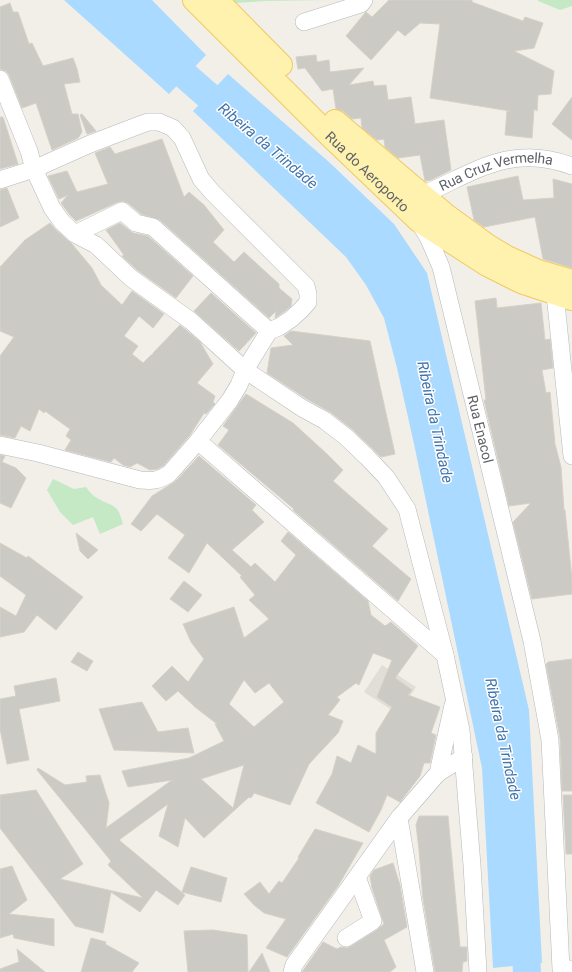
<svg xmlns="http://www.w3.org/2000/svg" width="572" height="972" font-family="Roboto,sans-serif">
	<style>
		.education { fill: #e1ded6 }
		.green { fill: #c5e8c5 }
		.water { fill: #aadaff }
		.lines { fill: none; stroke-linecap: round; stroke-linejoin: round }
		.river { stroke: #aadaff; stroke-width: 28 }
		.building { fill: #cccac5; stroke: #d6d1c6; fill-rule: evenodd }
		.minor-casing { stroke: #b5b8bc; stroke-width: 18 }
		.primary-casing { stroke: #f2c960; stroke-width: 24 }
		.minor { stroke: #fff; stroke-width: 17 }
		.primary { stroke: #fff2af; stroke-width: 22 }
		.labels { text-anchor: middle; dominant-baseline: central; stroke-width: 3; stroke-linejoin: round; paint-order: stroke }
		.street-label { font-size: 14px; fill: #5f6368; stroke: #fff }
		.water-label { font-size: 15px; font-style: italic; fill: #4174aa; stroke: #fff }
	</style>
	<rect width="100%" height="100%" fill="#f1efe8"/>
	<path class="education" d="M 382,665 L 416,687 L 398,714 L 364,692 Z"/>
	<path class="green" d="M 232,0 L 327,0 L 266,1 L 235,3 Z
		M 538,0 L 572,0 L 572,6 L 560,10 L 538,1 Z
		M 53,479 L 74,489 L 86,487 C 89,491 93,496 97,498 C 114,508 117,502 123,524 L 100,534 L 93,517 L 73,525 L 60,512 L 47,490 Z"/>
	<path class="water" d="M 64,0 L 152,0 L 206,55 L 169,94 Z
		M 228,74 L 329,162 L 394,224 L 427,273 L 529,710 L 542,963 L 493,968 L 482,768 L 414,444 L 397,368 L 384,318 L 366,285 L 346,257 L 193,111 Z"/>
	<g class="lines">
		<path class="river" d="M 99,0 L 237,121
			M 524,927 L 527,972"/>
	</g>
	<path class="building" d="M 389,0 L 472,0 L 472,2 L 523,21 L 525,17 L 543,23 L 534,48 L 514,51 L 554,71 L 551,94 L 538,95 L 537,111 L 534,109 L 532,138 L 505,135 L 507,111 L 510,111 L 430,98 L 440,24 L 420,23 L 405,36 L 398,30 L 371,60 L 346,36 L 365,13 L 366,12 L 372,17 Z
		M 10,3 L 13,12 L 18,12 L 29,44 L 32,43 L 43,66 L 73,58 L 77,69 L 80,82 L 64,84 L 72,114 L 78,114 L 82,132 L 78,138 L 52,150 L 36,103 L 22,108 L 9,75 L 6,71 L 0,69 L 0,7 Z
		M 316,55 L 317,62 L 329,60 L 330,72 L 364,68 L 349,85 L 373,81 L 374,86 L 386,85 L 388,100 L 411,97 L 415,124 L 444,120 L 451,170 L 431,180 L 425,181 L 420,155 L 398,158 L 385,147 L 384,139 L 377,140 L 362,128 L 361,118 L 352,119 L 343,111 L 336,109 L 333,89 L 322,91 L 305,68 L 298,69 L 296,57 Z
		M 572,97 L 572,140 L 552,124 Z
		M 82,114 L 96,131 L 87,134 L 80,115 Z
		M 0,117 L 3,117 L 18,164 L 0,169 Z
		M 162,139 L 184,197 L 189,192 L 204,205 L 224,230 L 213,242 L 234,262 L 244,252 L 279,284 L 279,288 L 292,299 L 291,306 L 285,311 L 275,318 L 276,311 L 269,318 L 160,220 L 141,214 L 128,203 L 123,201 L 118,202 L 76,221 L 70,215 L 61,203 L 68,195 L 59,199 L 48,176 L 67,171 L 77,192 L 108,184 L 95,153 L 110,147 L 115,154 Z
		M 518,176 L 523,200 L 554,198 L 553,179 L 572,184 L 572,268 L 543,259 L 535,217 L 484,227 L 474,220 L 467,187 Z
		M 7,188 L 19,218 L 0,227 L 0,190 Z
		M 50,223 L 55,229 L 72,244 L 92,268 L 101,285 L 122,305 L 132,291 L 164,314 L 153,328 L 139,316 L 124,336 L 138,346 L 132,354 L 143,363 L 151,355 L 152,355 L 154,352 L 180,325 L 200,342 L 213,364 L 197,383 L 215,396 L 213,402 L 215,404 L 206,414 L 204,413 L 190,435 L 163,466 L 158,469 L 150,470 L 137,463 L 130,467 L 123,465 L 114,458 L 111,462 L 65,450 L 71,440 L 66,436 L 70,429 L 45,411 L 44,413 L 39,409 L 30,431 L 21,426 L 15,438 L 0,435 L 0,356 L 14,337 L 0,331 L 0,267 L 25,240 Z
		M 120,223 L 133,233 L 148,236 L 193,276 L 176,298 L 137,270 L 122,256 L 124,255 L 106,230 Z
		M 211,293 L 256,333 L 239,351 L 194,311 Z
		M 496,298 L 497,308 L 541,303 L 545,340 L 550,339 L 553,368 L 542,370 L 546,393 L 550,392 L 555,444 L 561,467 L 564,510 L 565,510 L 572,579 L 572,594 L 532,599 L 513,522 L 531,503 L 509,506 L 484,400 L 486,400 L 475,301 Z
		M 291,331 L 370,341 L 395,454 L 381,457 L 353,430 L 330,412 L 307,399 L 267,373 L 271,348 L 293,345 L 284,336 Z
		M 246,394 L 293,423 L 327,454 L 343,470 L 333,481 L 388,529 L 372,546 L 411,579 L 398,601 L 293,510 L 294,509 L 218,445 L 229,430 L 223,426 Z
		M 0,455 L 5,456 L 2,462 L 16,468 L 26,478 L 11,508 L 0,503 Z
		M 199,456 L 256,505 L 252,510 L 264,522 L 232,550 L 251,567 L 255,563 L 275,582 L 296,555 L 281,541 L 288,532 L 368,601 L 371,615 L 385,626 L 391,622 L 418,646 L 395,678 L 412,690 L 408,695 L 440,707 L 431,733 L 436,735 L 430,763 L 424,763 L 420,776 L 400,802 L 387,795 L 381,810 L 369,832 L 316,803 L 332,774 L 337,756 L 351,763 L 358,745 L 376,754 L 376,733 L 392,707 L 377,697 L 392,660 L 373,653 L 359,685 L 356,683 L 337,697 L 340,700 L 328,715 L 343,721 L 338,733 L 309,764 L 290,805 L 254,793 L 251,798 L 249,797 L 204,838 L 185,818 L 178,847 L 159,836 L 168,804 L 119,840 L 185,895 L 178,905 L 156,890 L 140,912 L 111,892 L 103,933 L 75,926 L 0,828 L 0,795 L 36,790 L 83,864 L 60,879 L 143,898 L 108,865 L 111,861 L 37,770 L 38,768 L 65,785 L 87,782 L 86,776 L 100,775 L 109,803 L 106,828 L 172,780 L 128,787 L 122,771 L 189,758 L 224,741 L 215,724 L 217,724 L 195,707 L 178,691 L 166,701 L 152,686 L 172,666 L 188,682 L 204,659 L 191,642 L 183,624 L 234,607 L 244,638 L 269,619 L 249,600 L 255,595 L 240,577 L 242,576 L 207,543 L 189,573 L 168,558 L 185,535 L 157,514 L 141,531 L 131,524 L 152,496 L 176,481 ZM 244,680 L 255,693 L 269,683 L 284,702 L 254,727 L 229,704 ZM 244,765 L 233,808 L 201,779 Z
		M 76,533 L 98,550 L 88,559 L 80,551 Z
		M 0,543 L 27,558 L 28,556 L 83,597 L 56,630 L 37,615 L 24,632 L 0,637 L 0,607 L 16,616 L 26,595 L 0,576 Z
		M 184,581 L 202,595 L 188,612 L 170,599 Z
		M 78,652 L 93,661 L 87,671 L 71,662 Z
		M 572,659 L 572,791 L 562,791 L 560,738 L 546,664 L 548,662 Z
		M 56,678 L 60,701 L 19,709 L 29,760 L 7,764 L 0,729 L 0,699 L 16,696 L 14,686 Z
		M 142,702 L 158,732 L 188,728 L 194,753 L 114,750 L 99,709 Z
		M 563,795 L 572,795 L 572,854 L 566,854 Z
		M 419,816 L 448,816 L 460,947 L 467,947 L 467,961 L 463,962 L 462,972 L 435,972 L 423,899 L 419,850 L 416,825 Z
		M 315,829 L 363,843 L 338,886 L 287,957 L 266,948 L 286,919 L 264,913 L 254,905 L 244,894 L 260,882 L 269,894 L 279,881 L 282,883 L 299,858 L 298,857 Z
		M 393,863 L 400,885 L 407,927 L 384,940 L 396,967 L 390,972 L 302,972 L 323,942 L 337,949 L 341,947 L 347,948 L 351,946 L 378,929 L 384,924 L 372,888 L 370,876 L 374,870 Z
		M 12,866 L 27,900 L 9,914 L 54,919 L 54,946 L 14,938 L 13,934 L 0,938 L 0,869 Z
		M 191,867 L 227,878 L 221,902 L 182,892 Z
		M 213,930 L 247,935 L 248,972 L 188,972 L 184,931 Z
		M 91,938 L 106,942 L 105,944 L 139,963 L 132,972 L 81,972 Z
		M 17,949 L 45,972 L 0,972 L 0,969 L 19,962 Z
		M 262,953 L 270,972 L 249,972 Z"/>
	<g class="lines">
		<defs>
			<g id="minor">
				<path d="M 304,22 L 361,4 L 364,0"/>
				<path d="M 0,79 L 29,151 L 34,169 L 52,208 L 62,222 L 75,234 L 96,245 L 131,278 L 191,321 L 245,370 L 302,408 L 324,420 L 346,437 L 367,457 L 386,477 L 407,509 L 445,655 L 461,730 L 472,865 L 478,972"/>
				<path d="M 0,180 L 34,169 L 90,144 L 137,126 L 148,122 L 159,122 L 173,128 L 182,138 L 201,179 L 212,192 L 306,286 L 308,294 L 308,302 L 301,310 L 291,319 L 279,327 L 269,331 L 245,370 L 239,385 L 230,400 L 198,441 L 169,474 C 158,481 153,481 140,480 L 38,453 L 0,445"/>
				<path id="s1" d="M 422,195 C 475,172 511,143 572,166"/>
				<path id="s2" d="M 419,222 L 429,239 L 441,267 L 532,641 L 550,740 L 561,969 L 572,969"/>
				<path d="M 75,234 L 122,211 L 136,223 L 153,227 L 269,331"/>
				<path d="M 555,294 L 572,456"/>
				<path d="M 198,441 L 445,655"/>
				<path d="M 438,773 L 453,705"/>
				<path d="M 399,818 L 425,972"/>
				<path d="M 346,938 L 373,921 L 357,877"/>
				<path d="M 292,972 L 294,965 L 399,818 L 438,773 L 464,757"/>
			</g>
			<g id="primary">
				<path id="s3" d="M 194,0 L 329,135 L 419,221 L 487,265 L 521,282 L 572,299"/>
				<path d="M 217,0 L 281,65"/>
				<path d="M 335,121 L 446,215 L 487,245 L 507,257 L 538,271 L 572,281"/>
			</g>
		</defs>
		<use href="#minor" class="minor-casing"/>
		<use href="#primary" class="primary-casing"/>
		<use href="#minor" class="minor"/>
		<use href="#primary" class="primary"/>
	</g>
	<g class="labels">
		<g class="street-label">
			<text stroke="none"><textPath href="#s3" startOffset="244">Rua do Aeroporto</textPath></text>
			<text stroke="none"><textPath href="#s1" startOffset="79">Rua Cruz Vermelha</textPath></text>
			<text stroke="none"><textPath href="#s2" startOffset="217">Rua Enacol</textPath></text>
		</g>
		<g class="water-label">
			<text transform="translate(268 146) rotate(40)">Ribeira da Trindade</text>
			<text transform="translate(435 422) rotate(78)">Ribeira da Trindade</text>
			<text transform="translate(503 739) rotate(78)">Ribeira da Trindade</text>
		</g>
	</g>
</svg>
